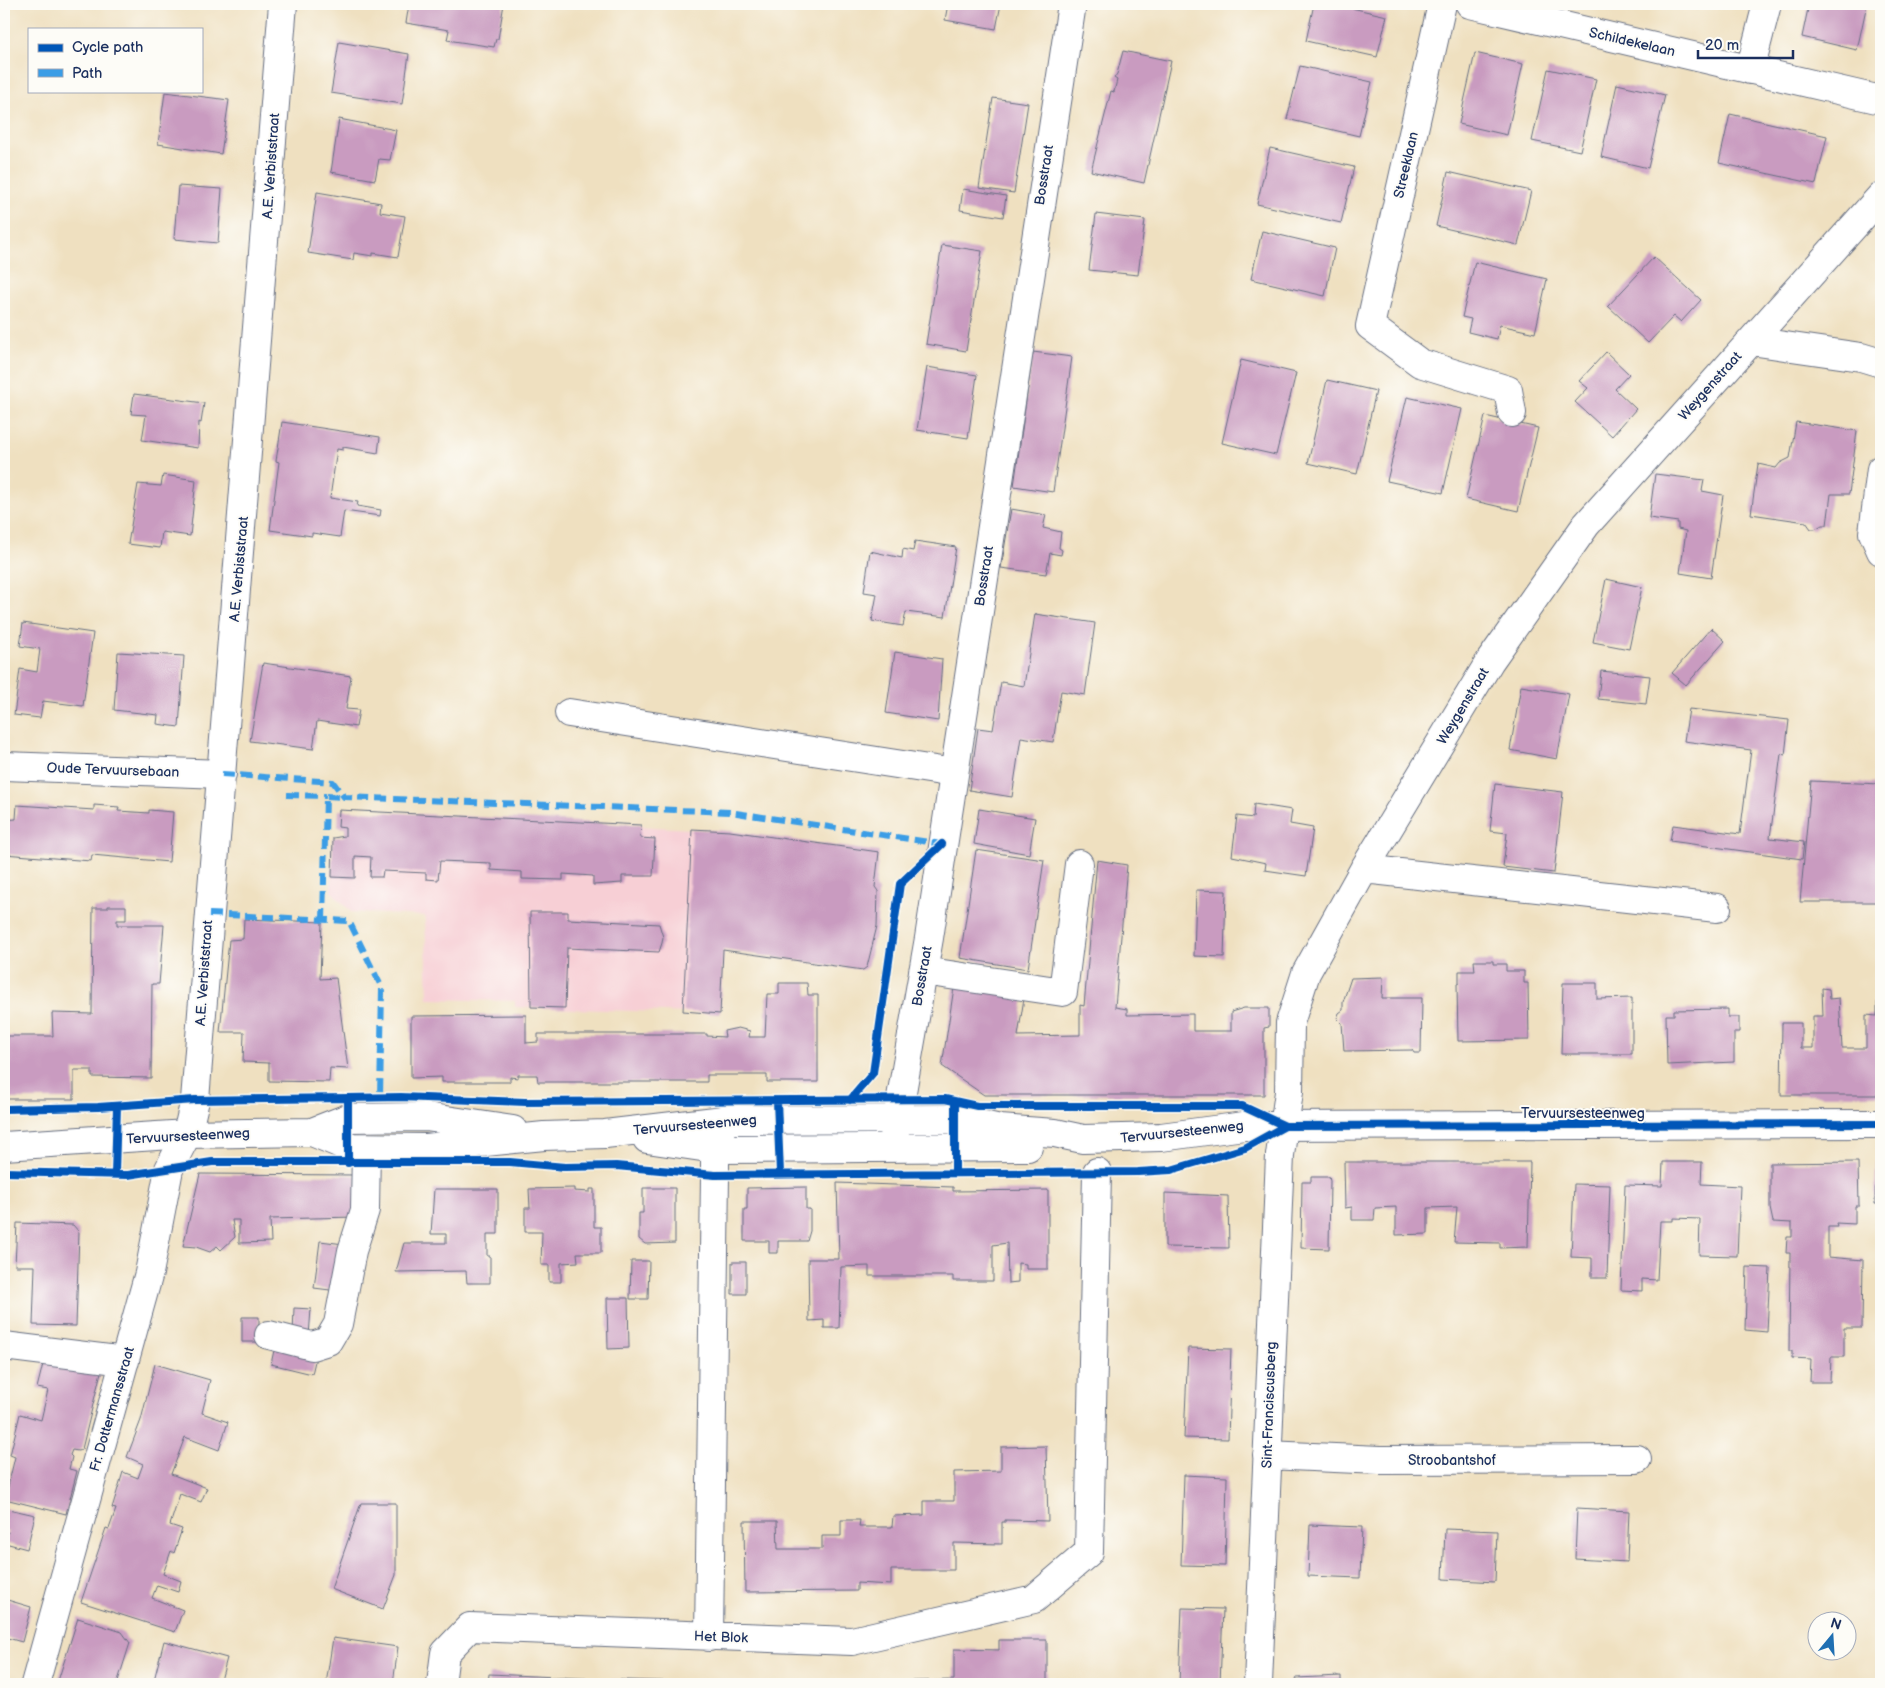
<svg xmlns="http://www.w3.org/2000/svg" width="1885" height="1688" font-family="'Balsamiq Sans',sans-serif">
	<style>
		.built { fill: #f7cfd5 }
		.building { fill: #c99bc0 }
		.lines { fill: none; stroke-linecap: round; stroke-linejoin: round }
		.minor-casing { stroke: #656d80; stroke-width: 30 }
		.major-casing { stroke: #656d80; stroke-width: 30 }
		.minor { stroke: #fff; stroke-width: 28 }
		.major { stroke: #fff; stroke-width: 28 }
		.quiet { stroke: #3b9de6; stroke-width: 6; stroke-dasharray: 12 6; stroke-linecap: butt }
		.cycleway-casing { stroke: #fdfcf7; stroke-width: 11 }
		.cycleway { stroke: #0057b8; stroke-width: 8 }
		.labels { text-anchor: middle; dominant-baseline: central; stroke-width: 4; stroke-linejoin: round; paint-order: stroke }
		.street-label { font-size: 14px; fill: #1b2f5e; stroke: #fdfcf7 }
	</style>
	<rect width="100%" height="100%" fill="#fdfcf7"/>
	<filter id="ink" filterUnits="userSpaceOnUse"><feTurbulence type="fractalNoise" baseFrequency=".02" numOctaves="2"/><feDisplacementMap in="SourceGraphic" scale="10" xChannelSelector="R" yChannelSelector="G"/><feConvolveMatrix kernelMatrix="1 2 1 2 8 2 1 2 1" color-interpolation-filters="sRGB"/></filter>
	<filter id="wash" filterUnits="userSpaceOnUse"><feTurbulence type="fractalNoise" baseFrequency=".0096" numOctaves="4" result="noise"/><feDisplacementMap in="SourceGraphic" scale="20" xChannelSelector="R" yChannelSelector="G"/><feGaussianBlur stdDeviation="1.12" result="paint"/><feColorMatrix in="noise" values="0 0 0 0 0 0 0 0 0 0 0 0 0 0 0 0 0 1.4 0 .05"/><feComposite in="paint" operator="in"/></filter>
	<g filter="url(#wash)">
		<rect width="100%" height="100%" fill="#efe0c0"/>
		<path class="built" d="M 339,810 L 730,831 L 720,1014 L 515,1007 L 515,1001 L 428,999 L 425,916 L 351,912 L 331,891 L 333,838 L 345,836 L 345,828 L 338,827 Z"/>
		<g id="blocks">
			<path class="building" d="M 409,4 L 504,4 L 498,39 L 496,39 L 494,47 L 447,40 L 449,30 L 406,23 Z
				M 948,4 L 1001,4 L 996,29 L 945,20 Z
				M 1314,4 L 1334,4 L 1387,16 L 1377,57 L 1306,41 Z
				M 1809,4 L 1867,4 L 1857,50 L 1802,37 Z
				M 339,42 L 409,54 L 402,104 L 331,93 Z
				M 1123,51 L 1171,61 L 1144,183 L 1091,171 L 1111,91 L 1114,92 L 1117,80 L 1114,78 L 1117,74 Z
				M 1475,53 L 1523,64 L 1507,135 L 1459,124 Z
				M 1300,66 L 1372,82 L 1359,136 L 1287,119 Z
				M 1548,69 L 1596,79 L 1580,151 L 1532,141 Z
				M 1617,84 L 1665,95 L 1648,168 L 1601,157 Z
				M 165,92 L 229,100 L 221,154 L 158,144 Z
				M 993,98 L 1028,103 L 1014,193 L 979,188 Z
				M 1730,114 L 1827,136 L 1816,184 L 1719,163 Z
				M 339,119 L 396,130 L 390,160 L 379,159 L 375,180 L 331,172 Z
				M 1270,148 L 1354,167 L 1341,223 L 1257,204 Z
				M 1448,172 L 1531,191 L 1518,245 L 1436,226 Z
				M 178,186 L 222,189 L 218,243 L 174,239 Z
				M 963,189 L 1006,196 L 1003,217 L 960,210 Z
				M 317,192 L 381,203 L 380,212 L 405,216 L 398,257 L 373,253 L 373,256 L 354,253 L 353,260 L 308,253 Z
				M 1096,214 L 1145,220 L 1138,275 L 1089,270 Z
				M 1262,231 L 1335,248 L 1325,296 L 1251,279 Z
				M 942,245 L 982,251 L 966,351 L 926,344 Z
				M 1654,257 L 1701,300 L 1681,322 L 1674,316 L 1648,343 L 1608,306 Z
				M 1475,262 L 1547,279 L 1535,333 L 1500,325 L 1497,339 L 1468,332 L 1471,319 L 1462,317 Z
				M 1033,352 L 1072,357 L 1053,492 L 1014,486 Z
				M 1606,352 L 1629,374 L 1615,389 L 1636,409 L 1612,436 L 1575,402 L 1588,388 L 1579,381 Z
				M 1241,360 L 1296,373 L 1276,455 L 1222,443 Z
				M 927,367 L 977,375 L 968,438 L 917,430 Z
				M 1327,380 L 1376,391 L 1357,474 L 1308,463 Z
				M 134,394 L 204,403 L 201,423 L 199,422 L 198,448 L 142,440 L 146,415 L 131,414 Z
				M 1407,397 L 1462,409 L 1443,493 L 1387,481 Z
				M 1485,416 L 1538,428 L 1518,511 L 1466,499 Z
				M 282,422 L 380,437 L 378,453 L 343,447 L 343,450 L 337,449 L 330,498 L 358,502 L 357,506 L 381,510 L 380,516 L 344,511 L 340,537 L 312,533 L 312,536 L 270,530 L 279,462 L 276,461 Z
				M 1796,422 L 1857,431 L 1849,494 L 1831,494 L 1827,525 L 1822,525 L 1815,529 L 1811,529 L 1806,522 L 1751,514 L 1758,464 L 1776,468 L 1780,463 L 1790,458 Z
				M 1655,474 L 1704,480 L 1702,491 L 1723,495 L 1711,578 L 1680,573 L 1686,531 L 1678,529 L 1678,522 L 1649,518 Z
				M 163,475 L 196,480 L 190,536 L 162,532 L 160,548 L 128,544 L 138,484 L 161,486 Z
				M 1011,509 L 1046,515 L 1043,528 L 1061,532 L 1059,548 L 1062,550 L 1061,555 L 1050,553 L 1046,574 L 1001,568 Z
				M 915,541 L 956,547 L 945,617 L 906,612 L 903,626 L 872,621 L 877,594 L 864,592 L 870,551 L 902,558 L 903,549 L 913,551 Z
				M 1606,579 L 1642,587 L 1629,649 L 1593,642 Z
				M 1035,614 L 1095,623 L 1085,695 L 1061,691 L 1053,742 L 1021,737 L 1012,797 L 969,790 L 978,728 L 993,730 L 1001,682 L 1024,686 Z
				M 23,623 L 93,633 L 83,706 L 43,701 L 40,718 L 14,715 L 20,669 L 37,672 L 40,649 L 20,646 Z
				M 1711,628 L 1725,641 L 1686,685 L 1672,673 Z
				M 118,652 L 184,656 L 179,727 L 157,724 L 158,715 L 114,710 Z
				M 895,652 L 942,659 L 938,721 L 886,713 Z
				M 263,663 L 351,676 L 346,709 L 359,710 L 356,727 L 317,721 L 313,749 L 250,741 Z
				M 1601,671 L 1650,676 L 1646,704 L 1598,699 Z
				M 1521,686 L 1569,694 L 1557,759 L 1510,750 Z
				M 1689,709 L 1789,720 L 1785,755 L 1781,754 L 1770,838 L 1804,842 L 1802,859 L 1670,841 L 1673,825 L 1740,834 L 1751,750 L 1684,741 Z
				M 1811,781 L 1881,784 L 1881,902 L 1800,902 Z
				M 1495,784 L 1563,792 L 1554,873 L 1503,867 L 1507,833 L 1490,831 Z
				M 1254,804 L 1292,810 L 1290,824 L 1313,828 L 1306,876 L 1265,870 L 1266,863 L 1232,856 L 1237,816 L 1253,818 Z
				M 17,805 L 94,810 L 94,805 L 119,807 L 118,811 L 149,813 L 149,810 L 173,812 L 169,862 L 92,855 L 91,861 L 4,854 L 4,820 L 16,819 Z
				M 979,809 L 1035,818 L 1029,854 L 974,844 Z
				M 339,810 L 641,825 L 640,838 L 655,839 L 653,876 L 622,876 L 622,883 L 593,885 L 593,876 L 563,874 L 563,880 L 522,879 L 522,872 L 491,870 L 491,863 L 440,861 L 438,880 L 426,879 L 426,873 L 383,871 L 382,877 L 370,877 L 371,857 L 355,856 L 355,878 L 332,877 L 333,838 L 345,836 L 345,828 L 338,827 Z
				M 692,829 L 730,831 L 879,852 L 875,887 L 878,891 L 877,926 L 867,967 L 863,970 L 723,950 L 720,1014 L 683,1011 Z
				M 976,850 L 1044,860 L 1028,969 L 960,958 Z
				M 1097,860 L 1127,865 L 1115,1007 L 1127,1009 L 1127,1015 L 1193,1014 L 1193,1031 L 1231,1031 L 1231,1012 L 1244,1008 L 1269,1008 L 1269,1027 L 1264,1028 L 1264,1095 L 984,1095 L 942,1066 L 955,981 L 1025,992 L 1018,1036 L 1080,1035 L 1080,1005 L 1084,1006 Z
				M 1196,890 L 1226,891 L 1224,957 L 1194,956 Z
				M 108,906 L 126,906 L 126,920 L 117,920 L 117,925 L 164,925 L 159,984 L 152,984 L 151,1078 L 92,1077 L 92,1070 L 74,1070 L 74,1099 L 4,1099 L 4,1056 L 6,1056 L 8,1036 L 53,1036 L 52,1013 L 92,1014 L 93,908 L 108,908 Z
				M 530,912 L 568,912 L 568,919 L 659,924 L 663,937 L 662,943 L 659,952 L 567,948 L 565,1008 L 531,1007 Z
				M 244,919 L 322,922 L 320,979 L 336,978 L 348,1069 L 330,1068 L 329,1082 L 269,1081 L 269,1063 L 243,1062 L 244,1032 L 220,1032 L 229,940 L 243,939 Z
				M 1474,961 L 1493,961 L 1493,964 L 1506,964 L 1506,971 L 1524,971 L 1524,983 L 1528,983 L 1529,1040 L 1458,1041 L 1457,984 L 1459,983 L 1459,971 L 1475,971 Z
				M 1383,977 L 1382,998 L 1422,998 L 1421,1053 L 1414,1053 L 1412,1050 L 1344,1051 L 1342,1023 L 1337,1018 L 1339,1013 L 1343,1010 L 1343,1002 L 1351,978 Z
				M 779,983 L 807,983 L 808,995 L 818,995 L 818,1082 L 767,1082 L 767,1075 L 707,1075 L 707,1082 L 538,1082 L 537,1075 L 518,1075 L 518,1078 L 510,1077 L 510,1082 L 442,1082 L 442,1077 L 411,1078 L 411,1016 L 526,1015 L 526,1043 L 538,1042 L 538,1034 L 707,1034 L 707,1036 L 725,1037 L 724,1031 L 738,1028 L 750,1031 L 749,1037 L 765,1037 L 767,994 L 779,994 Z
				M 1563,983 L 1597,983 L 1597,999 L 1632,998 L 1632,1054 L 1561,1054 Z
				M 1822,988 L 1829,989 L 1830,999 L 1839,998 L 1842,1048 L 1866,1048 L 1866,1015 L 1877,1016 L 1877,1002 L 1881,1003 L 1881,1095 L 1781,1095 L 1782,1023 L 1801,1023 L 1801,1048 L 1813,1048 L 1813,1016 L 1823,1016 Z
				M 1728,1009 L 1728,1017 L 1739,1017 L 1739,1032 L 1734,1032 L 1734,1062 L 1667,1065 L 1666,1015 L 1674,1015 L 1674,1010 Z
				M 1344,1162 L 1530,1162 L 1528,1247 L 1500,1248 L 1500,1243 L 1454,1242 L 1457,1207 L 1428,1208 L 1428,1234 L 1396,1235 L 1396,1207 L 1375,1208 L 1374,1220 L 1352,1220 L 1352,1207 L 1345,1208 Z
				M 1663,1162 L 1702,1162 L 1701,1184 L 1740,1186 L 1737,1256 L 1699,1255 L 1700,1219 L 1673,1218 L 1673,1221 L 1660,1221 L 1657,1280 L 1642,1279 L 1642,1291 L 1621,1290 L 1625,1185 L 1662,1186 Z
				M 1858,1162 L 1859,1206 L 1855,1206 L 1855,1224 L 1836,1223 L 1837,1227 L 1828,1227 L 1828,1257 L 1863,1260 L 1862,1328 L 1844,1328 L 1844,1357 L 1831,1357 L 1830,1382 L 1810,1382 L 1811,1359 L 1792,1358 L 1792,1351 L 1789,1351 L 1790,1253 L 1786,1253 L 1787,1237 L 1792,1237 L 1792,1223 L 1773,1222 L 1770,1208 L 1770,1163 Z
				M 1876,1162 L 1881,1162 L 1881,1204 L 1875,1204 Z
				M 200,1174 L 356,1175 L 356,1217 L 270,1219 L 271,1242 L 239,1243 L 239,1220 L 232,1220 L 235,1237 L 221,1250 L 217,1246 L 210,1252 L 196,1247 L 183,1246 Z
				M 1311,1177 L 1329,1177 L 1330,1181 L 1329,1249 L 1301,1248 L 1302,1182 L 1311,1182 Z
				M 837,1183 L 953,1187 L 953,1191 L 1048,1190 L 1048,1269 L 1026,1269 L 1026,1264 L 1018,1263 L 1018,1282 L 1008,1283 L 1007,1243 L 993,1245 L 993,1281 L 953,1281 L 953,1276 L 869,1276 L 869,1266 L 841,1267 L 839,1328 L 824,1328 L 824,1320 L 809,1321 L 808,1259 L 839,1259 Z
				M 1574,1184 L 1610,1185 L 1607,1278 L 1592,1278 L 1592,1258 L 1571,1257 Z
				M 806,1187 L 806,1209 L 810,1209 L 810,1231 L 807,1241 L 778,1241 L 778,1253 L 769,1253 L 769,1241 L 744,1241 L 744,1209 L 747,1209 L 747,1188 Z
				M 574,1188 L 574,1191 L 590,1192 L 590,1189 L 594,1189 L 594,1227 L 601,1227 L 601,1253 L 577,1253 L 578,1262 L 561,1263 L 561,1282 L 549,1282 L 549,1265 L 541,1265 L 542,1232 L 525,1232 L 525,1208 L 530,1208 L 529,1189 Z
				M 643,1188 L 675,1188 L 675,1243 L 645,1244 L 639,1239 L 639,1213 L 643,1213 Z
				M 434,1189 L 498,1189 L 498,1234 L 487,1234 L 487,1256 L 490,1256 L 490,1283 L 467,1283 L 466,1271 L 396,1272 L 404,1243 L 446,1243 L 446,1234 L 431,1234 Z
				M 1165,1193 L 1228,1196 L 1229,1248 L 1165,1247 Z
				M 17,1223 L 73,1225 L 79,1232 L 76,1326 L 33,1325 L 35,1266 L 15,1266 Z
				M 320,1241 L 344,1244 L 338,1291 L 314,1288 Z
				M 631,1261 L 649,1261 L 648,1299 L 630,1299 Z
				M 732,1262 L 746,1262 L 746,1294 L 732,1294 Z
				M 1747,1267 L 1770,1268 L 1767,1332 L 1745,1330 Z
				M 607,1298 L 628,1298 L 629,1348 L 608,1349 Z
				M 294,1308 L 311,1309 L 309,1336 L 293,1335 Z
				M 242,1317 L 259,1317 L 259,1342 L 242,1342 Z
				M 275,1346 L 316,1357 L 312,1374 L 271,1364 Z
				M 1188,1348 L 1231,1349 L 1228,1439 L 1184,1438 Z
				M 44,1360 L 101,1372 L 82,1449 L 78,1451 L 72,1450 L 70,1455 L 72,1457 L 69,1469 L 77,1471 L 66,1514 L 5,1499 L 15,1457 L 10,1455 L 20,1414 L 41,1420 L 48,1390 L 37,1388 Z
				M 155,1364 L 210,1380 L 202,1413 L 228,1422 L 219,1450 L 185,1437 L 171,1474 L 207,1488 L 201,1502 L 180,1494 L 170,1525 L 182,1529 L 174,1553 L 171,1551 L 163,1574 L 181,1581 L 178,1592 L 157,1585 L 152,1598 L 183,1610 L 175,1632 L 81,1602 L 106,1528 L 109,1529 L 116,1509 L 112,1508 L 123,1472 L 138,1478 L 143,1464 L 127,1457 L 141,1420 Z
				M 1046,1446 L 1048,1521 L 1005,1520 L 1005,1522 L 1002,1522 L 1002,1544 L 954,1543 L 954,1570 L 891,1570 L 891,1585 L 857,1583 L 857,1591 L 745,1592 L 744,1521 L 777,1521 L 778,1549 L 822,1549 L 822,1536 L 841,1536 L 841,1520 L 860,1520 L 859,1527 L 892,1527 L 893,1516 L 924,1515 L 924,1501 L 954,1501 L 954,1472 L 1001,1471 L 1001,1447 Z
				M 1184,1475 L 1227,1477 L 1225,1566 L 1181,1565 Z
				M 361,1503 L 396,1503 L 396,1575 L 383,1609 L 331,1589 Z
				M 4,1508 L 35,1515 L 27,1549 L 5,1543 L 8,1532 L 4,1531 Z
				M 1577,1508 L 1629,1511 L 1627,1562 L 1575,1559 Z
				M 1310,1525 L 1362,1527 L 1360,1578 L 1308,1576 Z
				M 1445,1529 L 1497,1531 L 1495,1582 L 1443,1579 Z
				M 4,1599 L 31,1607 L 22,1642 L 4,1637 Z
				M 1182,1608 L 1223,1609 L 1220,1684 L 1179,1684 Z
				M 78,1618 L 122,1632 L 130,1643 L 117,1684 L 57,1684 Z
				M 333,1638 L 398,1647 L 393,1684 L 326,1684 Z
				M 999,1640 L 1047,1640 L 1047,1684 L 874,1684 L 874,1682 L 954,1680 L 954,1649 L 999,1650 Z
				M 164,1641 L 227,1658 L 220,1684 L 153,1684 Z
				M 489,1674 L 625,1680 L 694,1682 L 693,1684 L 488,1684 Z
				M 1341,1676 L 1341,1684 L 1297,1684 L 1296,1678 Z"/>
		</g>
	</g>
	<g filter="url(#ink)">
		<use href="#blocks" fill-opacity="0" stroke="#656d80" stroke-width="1"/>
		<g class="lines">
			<defs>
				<path id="minor" d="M 1442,4 L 1370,326 L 1420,363 L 1508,390 L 1512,413
					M 1470,4 L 1881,100
					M 1750,70 L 1767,4
					M 1751,341 L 1861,357 L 1881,363
					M 1881,469 L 1873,533 L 1881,551
					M 569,713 L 954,773
					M 4,766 L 222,774
					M 1364,869 L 1717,908
					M 923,971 L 1063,992 L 1079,864
					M 893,1143 L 929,938 L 1072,4
					M 269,1335 L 312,1346 L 328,1341 L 338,1324 L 352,1251 L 365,1210 L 366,1148
					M 4,1346 L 125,1361
					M 1267,1455 L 1380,1460 L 1637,1459
					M 709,1637 L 715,1175 L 715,1149 L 724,1120
					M 35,1684 L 149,1273 L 169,1169 L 187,1134 L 195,1100 L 283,4
					M 441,1684 L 445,1653 L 470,1627 L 852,1641 L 1034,1599 L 1089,1552 L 1097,1172
					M 1258,1684 L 1280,1155 L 1289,1092 L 1290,1023 L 1306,973 L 1364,869 L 1490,661 L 1586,525 L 1881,196"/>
				<path id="major" d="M 312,1132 L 348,1147 L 426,1148 L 544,1136 L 605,1134 L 724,1120 L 955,1119 L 1000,1129 L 1055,1133 L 1083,1139 L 1161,1137 L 1244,1126 L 1881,1124
					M 647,1139 L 715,1149 L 1028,1147
					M 4,1146 L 187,1134 L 312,1132 L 348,1118 L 426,1117 L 513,1130"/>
			</defs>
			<use href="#minor" class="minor-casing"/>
			<use href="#major" class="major-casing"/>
			<use href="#minor" class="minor"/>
			<use href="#major" class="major"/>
			<path class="quiet" d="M 222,774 L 333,782 L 344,797 L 730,812 L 942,844
				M 287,795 L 326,796
				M 209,914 L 349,921 L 382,988 L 380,1098
				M 323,921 L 326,796 L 344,797"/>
			<defs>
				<path id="cycleway" d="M 348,1098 L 348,1163
					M 850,1100 L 873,1073 L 900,884 L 942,844
					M 777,1101 L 780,1173
					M 4,1109 L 98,1107 L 195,1100 L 348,1098 L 401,1097 L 525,1102 L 945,1099 L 977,1106 L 1242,1106 L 1285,1126 L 1881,1124
					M 4,1172 L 128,1175 L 212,1162 L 510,1162 L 565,1167 L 616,1166 L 715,1175 L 1138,1172 L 1171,1170 L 1245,1148 L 1285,1126
					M 955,1172 L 955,1102
					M 115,1174 L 117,1106"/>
			</defs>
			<use href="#cycleway" class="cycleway-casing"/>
			<use href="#cycleway" class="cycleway"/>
		</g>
	</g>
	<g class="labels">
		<g class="street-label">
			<text transform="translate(1632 42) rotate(13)">Schildekelaan</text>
			<text transform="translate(1406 165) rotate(-77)">Streeklaan</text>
			<text transform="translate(271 166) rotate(-86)">A.E. Verbiststraat</text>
			<text transform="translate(1044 175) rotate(-81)">Bosstraat</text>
			<text transform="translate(1710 386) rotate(-48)">Weygenstraat</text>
			<text transform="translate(239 569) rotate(-85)">A.E. Verbiststraat</text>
			<text transform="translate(984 576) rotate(-81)">Bosstraat</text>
			<text transform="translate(1463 706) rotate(-59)">Weygenstraat</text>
			<text transform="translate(113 770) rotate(2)">Oude Tervuursebaan</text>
			<text transform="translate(204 973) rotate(-86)">A.E. Verbiststraat</text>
			<text transform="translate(922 976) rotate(-80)">Bosstraat</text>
			<text x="1583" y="1113">Tervuursesteenweg</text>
			<text transform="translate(695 1125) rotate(-5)">Tervuursesteenweg</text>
			<text transform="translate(1182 1132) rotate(-6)">Tervuursesteenweg</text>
			<text transform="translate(188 1136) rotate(-3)">Tervuursesteenweg</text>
			<text transform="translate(1269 1405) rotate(-88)">Sint-Franciscusberg</text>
			<text transform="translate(112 1409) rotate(-74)">Fr. Dottermansstraat</text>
			<text x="1452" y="1460">Stroobantshof</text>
			<text transform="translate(721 1637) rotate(2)">Het Blok</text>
		</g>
	</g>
	<rect width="1885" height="1688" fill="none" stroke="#fdfcf7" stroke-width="20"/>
	<rect x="28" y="28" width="175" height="65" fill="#fdfcf7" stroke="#a3aaba"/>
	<rect x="38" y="44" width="25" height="8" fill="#0057b8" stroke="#a3aaba"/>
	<text x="72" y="52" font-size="15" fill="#1b2f5e">Cycle path</text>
	<rect x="38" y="69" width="25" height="8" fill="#3b9de6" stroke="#a3aaba"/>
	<text x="72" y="78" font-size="15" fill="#1b2f5e">Path</text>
	<g transform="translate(1832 1636) rotate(18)"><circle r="24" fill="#fdfcf7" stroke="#a3aaba"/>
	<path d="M0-4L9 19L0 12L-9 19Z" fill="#1f6fb2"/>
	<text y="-8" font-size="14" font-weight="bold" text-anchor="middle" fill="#1b2f5e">N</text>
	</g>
	<path d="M1698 50v8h95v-8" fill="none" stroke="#1b2f5e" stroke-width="2.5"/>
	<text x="1705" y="50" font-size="15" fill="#1b2f5e" stroke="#fdfcf7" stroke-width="4" paint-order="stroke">20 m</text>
</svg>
